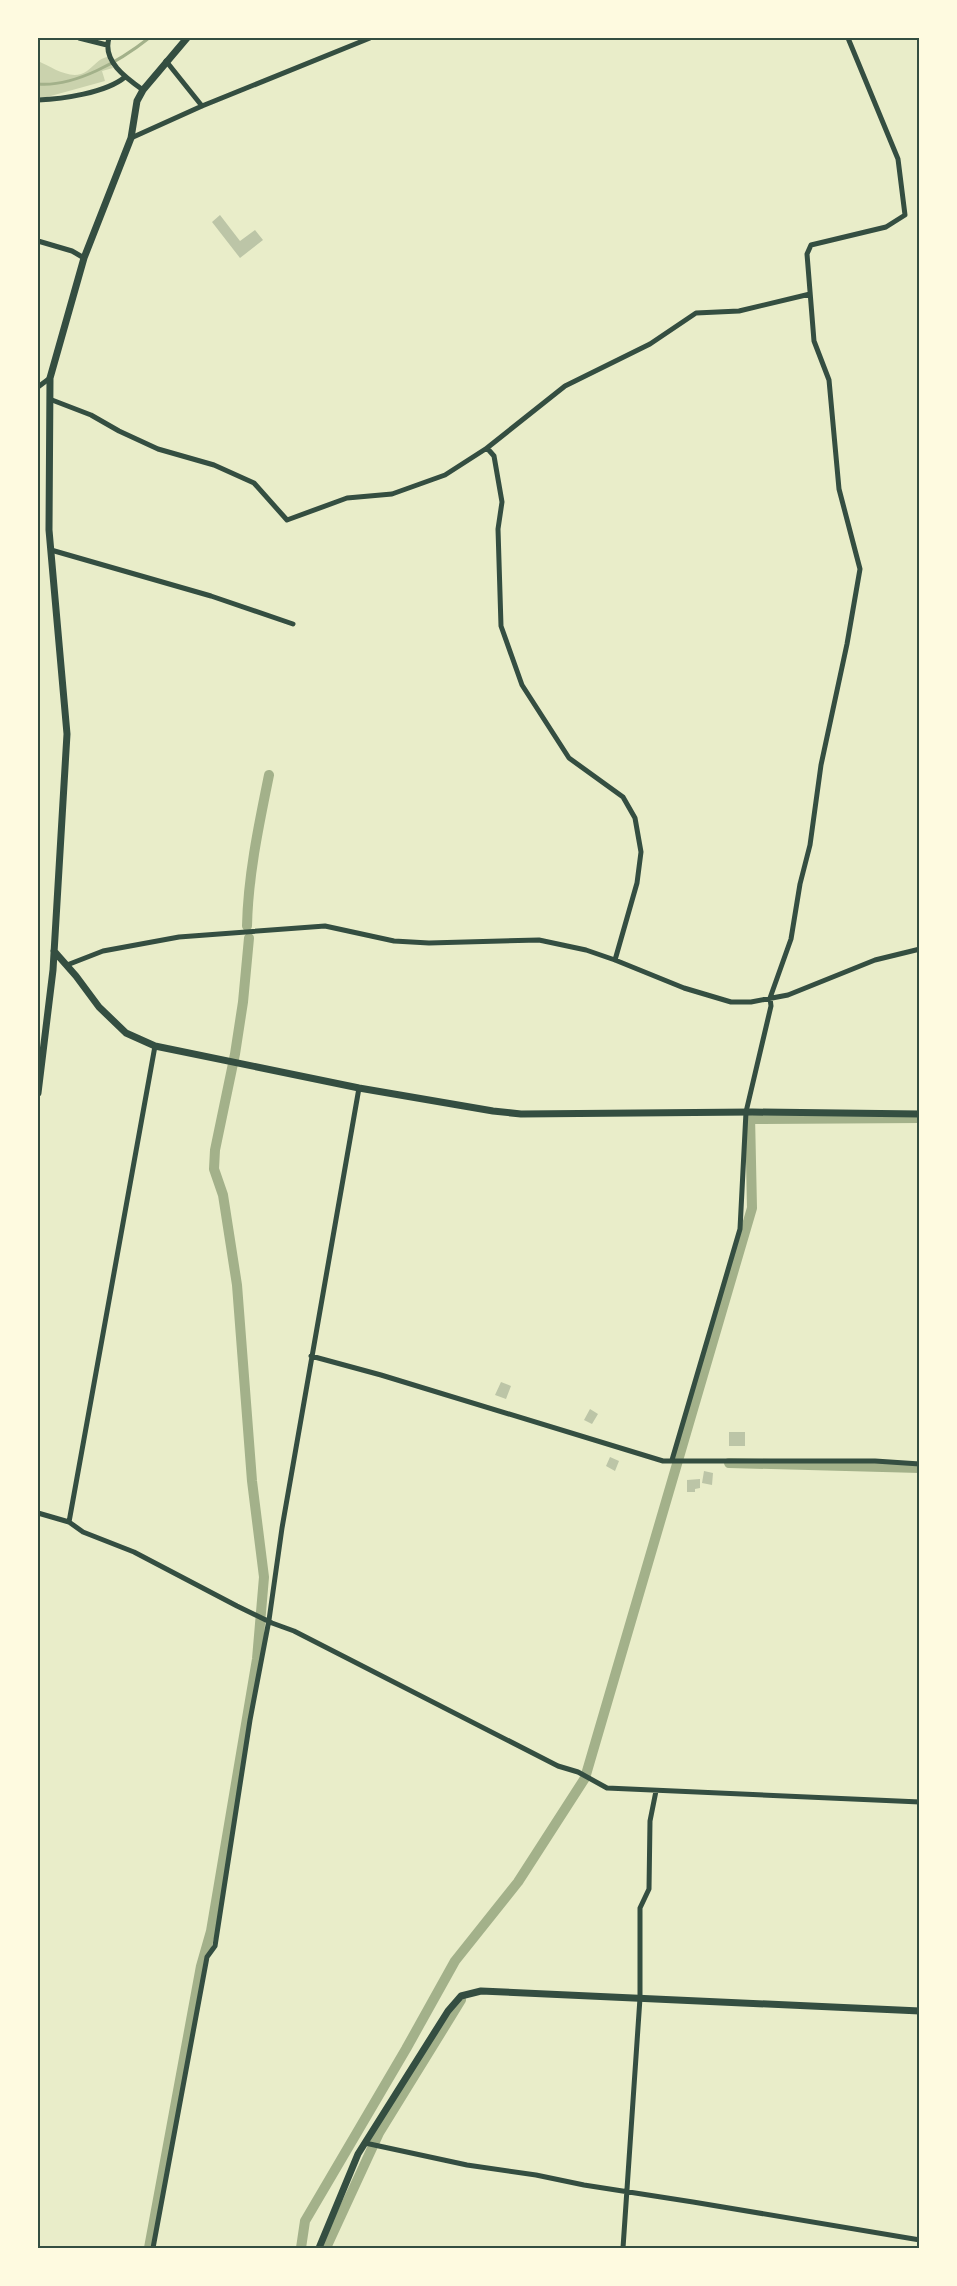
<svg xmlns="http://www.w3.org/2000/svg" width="957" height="2286" font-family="Lato,sans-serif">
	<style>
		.green { fill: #cad2ad }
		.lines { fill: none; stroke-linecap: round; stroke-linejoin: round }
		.stream { stroke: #a3b18a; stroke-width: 3 }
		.canal { stroke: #a3b18a; stroke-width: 10 }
		.building { fill: #bcc5a7 }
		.minor { stroke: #344e41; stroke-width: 5 }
		.tertiary { stroke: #344e41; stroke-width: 7 }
		.neatline { fill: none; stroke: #344e41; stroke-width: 2 }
	</style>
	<rect width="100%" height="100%" fill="#e9edc9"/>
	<path class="green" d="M 107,57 L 113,68 L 102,71 L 105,81 L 47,97 L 38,97 L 38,61 C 52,67 72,82 87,71 C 94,66 98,59 107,57 Z"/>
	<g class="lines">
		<path class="stream" d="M 38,84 C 75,87 120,61 149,38"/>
		<path class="canal" d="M 247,926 C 248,876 259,824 269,775
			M 751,1119 L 920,1118
			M 729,1463 L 920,1468
			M 149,2248 L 201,1966 L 211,1931 L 257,1659 L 264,1577 L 252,1481 L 237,1285 L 223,1195 L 214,1169 L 215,1150 L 235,1054 L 243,1002 L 249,938
			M 301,2248 L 305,2221 L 406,2049 L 455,1961 L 518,1882 L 585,1778 L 752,1208 L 750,1115
			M 326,2248 L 379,2133 L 461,2000"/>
	</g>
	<path class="building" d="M 220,215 L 240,241 L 255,230 L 263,240 L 240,258 L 212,222 Z
		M 501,1382 L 511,1386 L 506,1399 L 495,1395 Z
		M 590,1409 L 598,1414 L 592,1424 L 584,1420 Z
		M 729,1432 L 745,1432 L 745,1446 L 729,1446 Z
		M 610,1457 L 619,1461 L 615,1471 L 606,1466 Z
		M 704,1471 L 713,1473 L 712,1485 L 702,1483 Z
		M 700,1479 L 700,1488 L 695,1489 L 695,1492 L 687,1492 L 687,1480 Z"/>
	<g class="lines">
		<path class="minor" d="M 79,38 L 107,45
			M 109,38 C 102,61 126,78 143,90
			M 166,61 L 202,106
			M 38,100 C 62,99 106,93 125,77
			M 131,138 L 202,106 L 370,38
			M 38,241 L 72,251 L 84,258
			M 38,387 L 50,378
			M 52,400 L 91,415 L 119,431 L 158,449 L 214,465 L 254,483 L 287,520 L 347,498 L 392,494 L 445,475 L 487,448 L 565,386 L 650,344 L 696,313 L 739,311 L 810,294
			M 487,448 L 494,456 L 502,502 L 498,529 L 501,626 L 522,685 L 569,758 L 623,797 L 635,818 L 641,852 L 637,883 L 615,960
			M 51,550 L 211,596 L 293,624
			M 67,965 L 103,951 L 179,937 L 325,926 L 394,941 L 429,943 L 539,940 L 586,950 L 615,960 L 684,988 L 731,1002 L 751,1002 L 788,995 L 875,960 L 920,949
			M 311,1356 L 381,1375 L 663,1461 L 875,1461 L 920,1464
			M 672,1460 L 740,1229 L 746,1112 L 771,1006 L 770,998 L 791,939 L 800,884 L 810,845 L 821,765 L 847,644 L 860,569 L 839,489 L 829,380 L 814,341 L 807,254 L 811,245 L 886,227 L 905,215 L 898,159 L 848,38
			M 38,1513 L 69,1522 L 83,1532 L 134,1552 L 237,1606 L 272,1623 L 294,1631 L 558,1766 L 578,1772 L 607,1788 L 920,1802
			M 69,1522 L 155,1046
			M 365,2143 L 467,2165 L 536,2175 L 584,2185 L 693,2202 L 920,2240
			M 153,2248 L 207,1957 L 215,1946 L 250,1720 L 269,1620 L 282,1528 L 359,1088
			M 623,2248 L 640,1998 L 640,1908 L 649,1889 L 650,1821 L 656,1791"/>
		<path class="tertiary" d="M 54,951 L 76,976 L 99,1007 L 126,1033 L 155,1046 L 359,1088 L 493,1111 L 521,1114 L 752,1112 L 920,1114
			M 38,1093 L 53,970 L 67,734 L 49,530 L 50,378 L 84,258 L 131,138 L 137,101 L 143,90 L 187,38
			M 319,2248 L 358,2154 L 448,2011 L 461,1996 L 481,1991 L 920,2011"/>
	</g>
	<rect width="957" height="2286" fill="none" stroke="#fefae0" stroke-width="78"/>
	<rect x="39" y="39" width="879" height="2208" class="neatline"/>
</svg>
